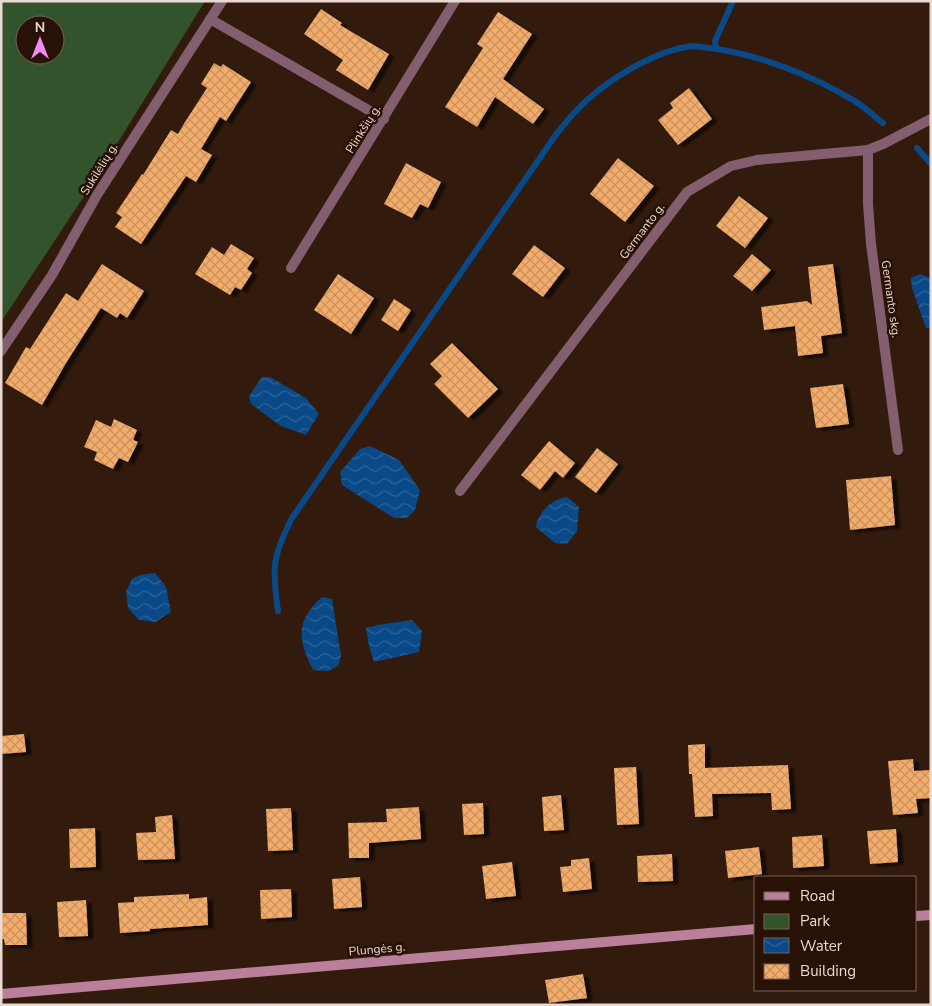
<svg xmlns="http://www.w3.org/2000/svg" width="932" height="1006" font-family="'Nunito Sans',sans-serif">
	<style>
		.green { fill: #33532c; fill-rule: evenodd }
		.water { fill: url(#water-waves) }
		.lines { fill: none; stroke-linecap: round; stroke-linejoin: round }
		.stream { stroke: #094987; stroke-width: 6 }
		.building { fill: url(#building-cross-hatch); filter: url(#shadow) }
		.minor { stroke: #825e6e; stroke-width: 10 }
		.secondary { stroke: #ba7f9a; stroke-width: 10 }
		.labels { text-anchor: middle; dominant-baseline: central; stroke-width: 5; stroke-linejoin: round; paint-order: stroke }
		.street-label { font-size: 12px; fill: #ead9d1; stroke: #281105 }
	</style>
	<defs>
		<pattern id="water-waves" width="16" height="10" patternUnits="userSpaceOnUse" patternTransform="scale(1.25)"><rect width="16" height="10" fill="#094987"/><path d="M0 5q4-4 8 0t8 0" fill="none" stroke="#2d6397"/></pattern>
		<pattern id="building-cross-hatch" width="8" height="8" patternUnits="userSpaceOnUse" patternTransform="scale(1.25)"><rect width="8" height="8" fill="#f3ac69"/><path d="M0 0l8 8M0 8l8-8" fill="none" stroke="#c8915e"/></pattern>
		<filter id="shadow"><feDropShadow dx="5.5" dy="3" stdDeviation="1" flood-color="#0009"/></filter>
	</defs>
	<rect width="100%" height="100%" fill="#321b0d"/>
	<path class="green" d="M 1,1 L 205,1 L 96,178 L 1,322 ZM 25,25 L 55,25 L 55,55 L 25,55 Z"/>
	<path class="water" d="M 920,274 L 931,278 L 931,328 L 926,328 L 912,288 L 911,278 Z
		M 262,377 L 270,377 L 306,398 L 319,414 L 306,435 L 281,426 L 251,404 L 249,396 Z
		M 370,446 L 399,460 L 420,490 L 415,510 L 407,518 L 394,518 L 342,485 L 340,472 L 360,449 Z
		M 567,497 L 579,507 L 577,531 L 567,544 L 555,543 L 536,527 C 538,512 552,499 567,497 Z
		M 155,573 L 166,587 L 171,612 L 155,622 L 139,620 L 128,608 L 126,591 L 132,579 L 140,575 Z
		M 322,597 L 332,599 L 341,656 L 338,666 L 328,671 L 313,670 C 298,640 295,621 322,597 Z
		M 412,620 L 422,631 L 419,652 L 374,662 L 369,646 L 366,628 L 378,625 Z"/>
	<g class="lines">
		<path class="stream" d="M 716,49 L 715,41 L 733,1
			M 917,148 L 931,164
			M 278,611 C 272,568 272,557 292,518 L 557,133 C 564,125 570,117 577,110 C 603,82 653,51 692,46 C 698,46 705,48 711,48 C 760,55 811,75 853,100 C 864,106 873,116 883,123"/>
	</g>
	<path class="building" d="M 321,9 L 342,23 L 340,25 L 389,54 L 368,90 L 336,70 L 343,60 L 304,34 Z
		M 498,12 L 532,34 L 503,79 L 544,109 L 533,124 L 495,97 L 477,127 L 445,107 L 483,48 L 477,44 Z
		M 214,63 L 221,67 L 223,64 L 251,82 L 226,121 L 220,117 L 201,149 L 212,155 L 196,182 L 186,176 L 141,244 L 115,227 L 122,217 L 116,213 L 142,174 L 143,175 L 171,130 L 178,134 L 185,122 L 207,88 L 201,84 Z
		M 689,88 L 712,119 L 678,145 L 658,120 L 673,108 L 670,103 Z
		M 618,158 L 654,186 L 625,222 L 590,194 Z
		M 406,163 L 441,182 L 428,208 L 420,204 L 412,218 L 384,204 Z
		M 739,196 L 768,218 L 745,248 L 716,226 Z
		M 231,244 L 254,258 L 247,269 L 252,273 L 241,290 L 235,287 L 230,295 L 195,274 L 212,247 L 224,255 Z
		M 534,245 L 565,268 L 543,297 L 512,274 Z
		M 752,254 L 771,270 L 752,291 L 733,276 Z
		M 102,264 L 144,291 L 127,318 L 120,313 L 117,318 L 101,308 L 66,363 L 42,405 L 5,383 L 26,347 L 30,349 L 66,293 L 78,301 Z
		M 833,264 L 842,333 L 821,336 L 823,353 L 798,356 L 795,326 L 764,330 L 761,307 L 807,301 L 812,305 L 808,267 Z
		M 338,274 L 374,298 L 351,334 L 314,310 Z
		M 394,299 L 411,310 L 398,331 L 381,320 Z
		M 452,343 L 498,389 L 468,418 L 434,384 L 442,376 L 430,364 Z
		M 843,384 L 849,424 L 816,428 L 810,388 Z
		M 114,419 L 137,430 L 133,440 L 138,442 L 128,462 L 119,458 L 113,469 L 94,460 L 97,452 L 84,447 L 96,420 L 111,427 Z
		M 549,441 L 575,463 L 563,478 L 555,471 L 540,490 L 521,475 Z
		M 597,448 L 618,464 L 596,493 L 575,477 Z
		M 891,476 L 895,525 L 850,530 L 846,480 Z
		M 24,734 L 26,752 L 1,754 L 1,736 Z
		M 705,744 L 705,768 L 788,765 L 791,809 L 772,810 L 771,793 L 712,794 L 713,816 L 695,817 L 692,774 L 689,774 L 688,745 Z
		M 913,759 L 914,771 L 931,770 L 931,798 L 916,799 L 918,813 L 893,815 L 888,761 Z
		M 636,767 L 639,824 L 617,825 L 614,768 Z
		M 561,795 L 564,830 L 544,831 L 542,797 Z
		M 483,803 L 484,834 L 464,835 L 462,804 Z
		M 419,807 L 421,839 L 369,843 L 369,858 L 349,858 L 348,823 L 387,822 L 386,809 Z
		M 291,808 L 293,850 L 268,851 L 266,809 Z
		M 172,815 L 175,859 L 138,860 L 136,833 L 156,832 L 155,817 Z
		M 95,828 L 96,867 L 70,868 L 69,829 Z
		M 896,829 L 898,862 L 870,864 L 867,831 Z
		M 822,835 L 824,866 L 793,868 L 792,837 Z
		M 759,847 L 762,874 L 728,878 L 725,851 Z
		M 672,854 L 673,881 L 638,882 L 637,856 Z
		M 589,858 L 592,889 L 563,892 L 560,867 L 571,866 L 571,860 Z
		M 512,862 L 516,896 L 486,899 L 482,866 Z
		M 360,877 L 362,907 L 334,909 L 332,879 Z
		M 291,889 L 292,917 L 261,919 L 260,890 Z
		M 189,894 L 189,899 L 207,897 L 208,925 L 150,929 L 150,931 L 120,933 L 118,903 L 134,902 L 134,897 Z
		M 86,900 L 88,936 L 59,937 L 57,902 Z
		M 1,913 L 26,913 L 27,945 L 5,945 L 4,939 L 1,939 Z
		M 583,974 L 587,998 L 549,1003 L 545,980 Z"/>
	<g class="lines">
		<path class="minor" d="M 210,19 L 384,119
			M 868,150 L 868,204 L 871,244 L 898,450
			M 291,268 L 455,1
			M 1,351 L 52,275 L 97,195 L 222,1
			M 460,491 L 687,192 L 731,166 L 757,160 L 868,150 L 883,144 L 931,119"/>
		<path class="secondary" d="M 916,916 L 931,915
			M 1,994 L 756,929"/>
	</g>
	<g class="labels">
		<g class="street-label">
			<text transform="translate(363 129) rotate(-58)">Plinkšių g.</text>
			<text transform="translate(99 169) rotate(-58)">Sukilėlių g.</text>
			<text transform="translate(642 231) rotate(-53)">Germanto g.</text>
			<text transform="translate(891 299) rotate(82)">Germanto skg.</text>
			<text transform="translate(377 949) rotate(-5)">Plungės g.</text>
		</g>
	</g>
	<rect width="932" height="1006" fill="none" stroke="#ead9d1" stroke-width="5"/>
	<rect x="754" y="876" width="162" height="115" fill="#281105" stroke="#766157"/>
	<rect x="764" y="892" width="25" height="8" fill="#ba7f9a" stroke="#766157"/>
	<text x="800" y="901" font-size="15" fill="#ead9d1">Road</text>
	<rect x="764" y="914" width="25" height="15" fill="#33532c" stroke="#766157"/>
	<text x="800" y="926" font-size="15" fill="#ead9d1">Park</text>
	<rect x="764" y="938" width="25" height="15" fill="url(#water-waves)" stroke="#766157"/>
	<text x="800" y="951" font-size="15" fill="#ead9d1">Water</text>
	<rect x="764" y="964" width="25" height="15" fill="url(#building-cross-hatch)" stroke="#766157"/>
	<text x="800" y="976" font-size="15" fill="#ead9d1">Building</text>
	<g transform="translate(40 40)"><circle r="24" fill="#281105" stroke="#766157"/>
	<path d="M0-4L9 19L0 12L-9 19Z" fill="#f08bf5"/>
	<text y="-8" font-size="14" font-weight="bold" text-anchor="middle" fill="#ead9d1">N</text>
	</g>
</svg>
